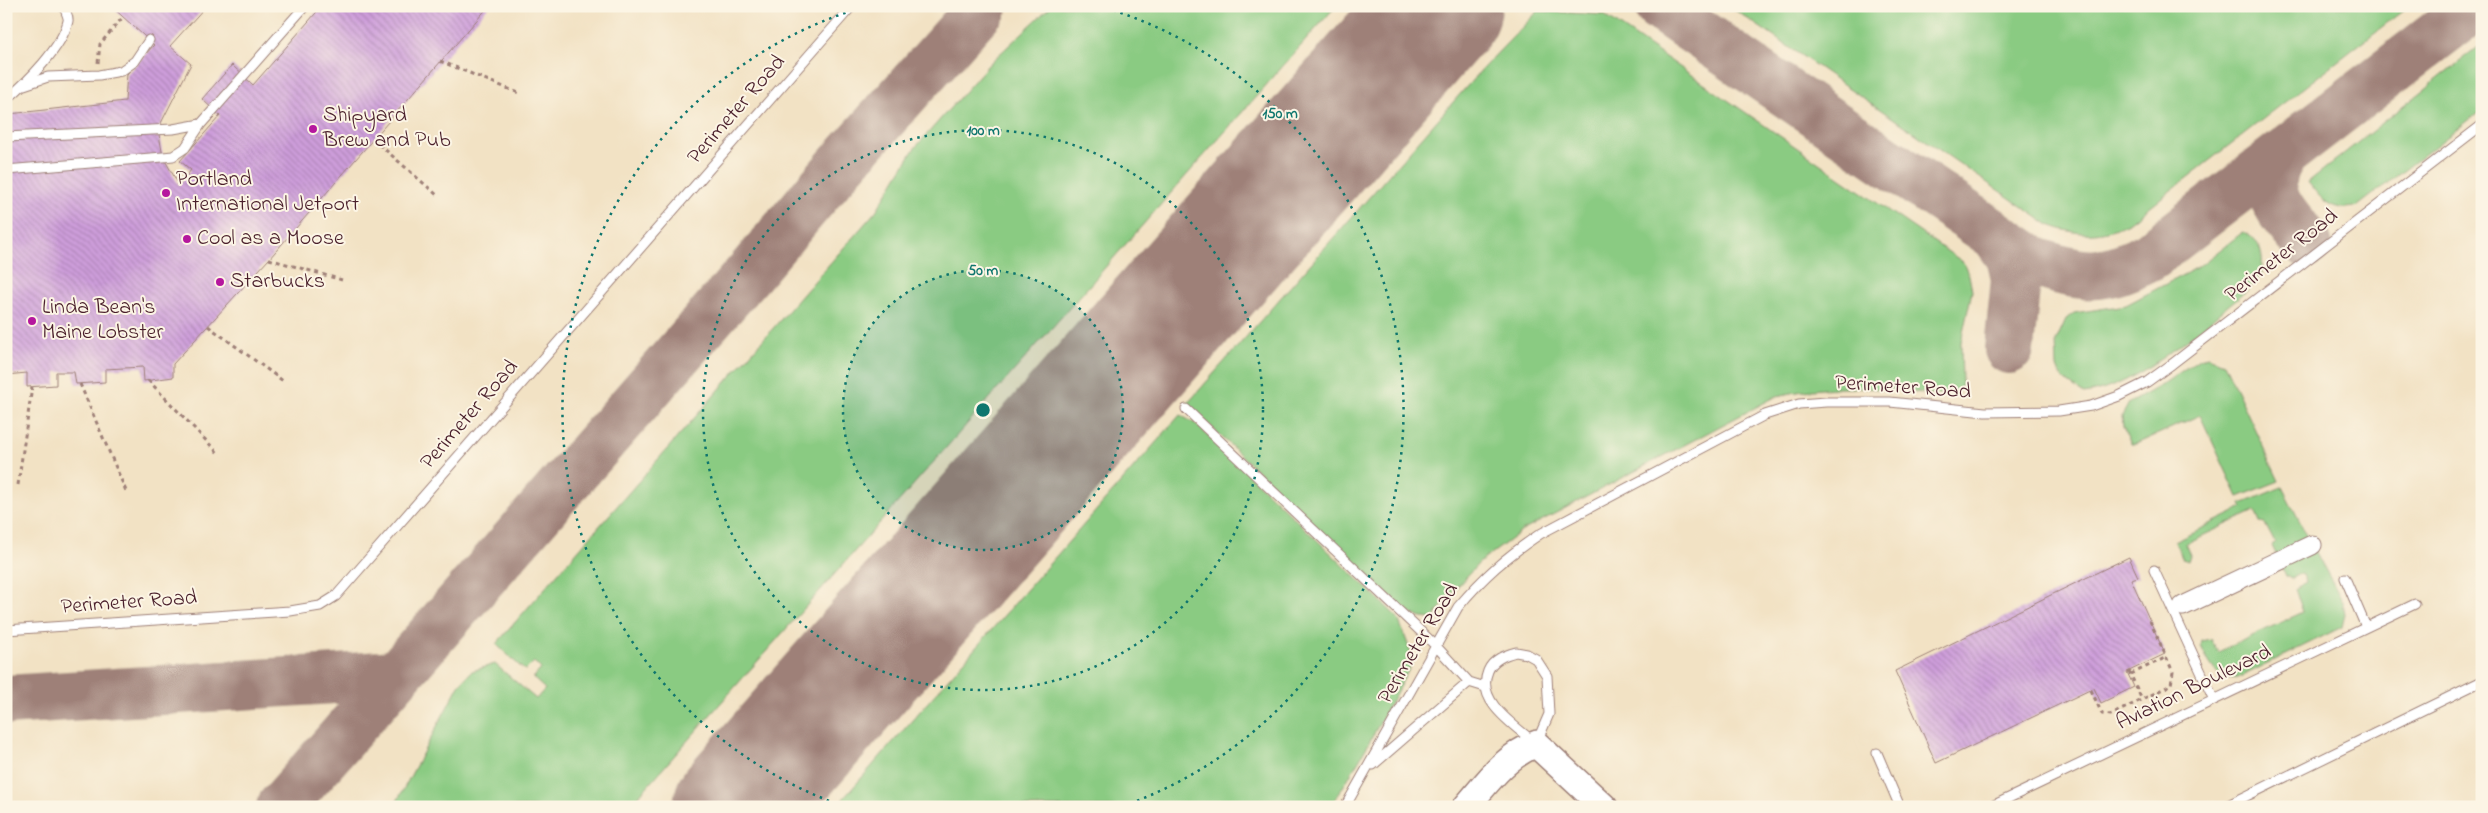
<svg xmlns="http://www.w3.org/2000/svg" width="2488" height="813" font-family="'Indie Flower',sans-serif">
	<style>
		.grass { fill: #8acb82; stroke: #6a7556 }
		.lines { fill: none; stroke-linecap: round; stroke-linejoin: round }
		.taxiway { stroke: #9e8078; stroke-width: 50 }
		.runway { stroke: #9e8078; stroke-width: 126 }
		.building { fill: url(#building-back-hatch) }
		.lane-casing { stroke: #9e8078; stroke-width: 11 }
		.street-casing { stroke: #9e8078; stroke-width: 21 }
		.secondary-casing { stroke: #9e8078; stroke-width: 29 }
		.path { stroke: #9e8078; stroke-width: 3; stroke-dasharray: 4 4; stroke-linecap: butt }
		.lane { stroke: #fff; stroke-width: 9 }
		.street { stroke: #fff; stroke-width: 19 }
		.secondary { stroke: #fff; stroke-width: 26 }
		.ring { fill: none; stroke: #0f766e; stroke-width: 2.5; stroke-dasharray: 2.5 5 }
		.poi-dot { fill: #b5179e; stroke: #fcf5e5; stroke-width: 2 }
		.labels { text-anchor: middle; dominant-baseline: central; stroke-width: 4; stroke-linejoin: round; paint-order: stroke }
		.street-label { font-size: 22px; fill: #4a1f2b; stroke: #fcf5e5 }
		.poi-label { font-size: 22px; fill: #4a1f2b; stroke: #fcf5e5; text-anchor: start }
		.centre { fill: #0f766e; stroke: #fcf5e5; stroke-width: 2.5 }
		.ring-label { font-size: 15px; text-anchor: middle; font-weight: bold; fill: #0f766e; stroke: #fcf5e5; stroke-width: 4; stroke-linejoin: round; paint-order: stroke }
	</style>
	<defs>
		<pattern id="building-back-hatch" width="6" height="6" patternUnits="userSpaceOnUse" patternTransform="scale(1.25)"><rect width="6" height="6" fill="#ce9edb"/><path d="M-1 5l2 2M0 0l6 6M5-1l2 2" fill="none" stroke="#a980b2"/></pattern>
	</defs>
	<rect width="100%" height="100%" fill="#fcf5e5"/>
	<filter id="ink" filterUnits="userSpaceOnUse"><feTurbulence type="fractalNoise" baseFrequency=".02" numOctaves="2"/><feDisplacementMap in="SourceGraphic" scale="10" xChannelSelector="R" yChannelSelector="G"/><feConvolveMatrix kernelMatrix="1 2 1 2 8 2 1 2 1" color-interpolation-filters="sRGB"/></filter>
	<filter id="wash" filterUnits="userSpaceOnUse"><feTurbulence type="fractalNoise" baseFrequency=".0096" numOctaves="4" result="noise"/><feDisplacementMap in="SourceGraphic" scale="20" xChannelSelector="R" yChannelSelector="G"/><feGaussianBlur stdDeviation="1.12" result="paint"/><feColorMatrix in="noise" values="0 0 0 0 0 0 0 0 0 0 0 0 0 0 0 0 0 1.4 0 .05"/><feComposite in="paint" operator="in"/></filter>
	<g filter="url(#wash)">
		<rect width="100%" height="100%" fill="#f2e2c4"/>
		<path class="grass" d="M 1051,6 L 1336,6 L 629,807 L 394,807 L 459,685 L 472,671 L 495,664 L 536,699 L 545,689 L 533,678 L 541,669 L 534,662 L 526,670 L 523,669 L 496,644 L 876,211 L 914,149 L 989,64 Z
			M 1729,6 L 2409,6 L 2130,222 C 2101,237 2079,236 2049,225 Z
			M 1538,11 L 1604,15 L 1963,262 L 1969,275 L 1972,291 L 1961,342 L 1962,383 L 1958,392 L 1949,396 C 1889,389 1837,382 1777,396 L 1522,531 L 1479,563 L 1447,598 L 1433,619 L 1422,618 L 1406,612 L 1187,404 L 1484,67 Z
			M 2482,44 L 2482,110 L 2358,206 C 2333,213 2322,201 2308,182 Z
			M 2243,232 C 2260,236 2266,260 2260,275 C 2257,280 2253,284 2250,288 C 2205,323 2140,387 2084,394 L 2064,380 L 2057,368 L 2056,341 L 2066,319 L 2074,313 L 2126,305 L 2198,267 Z
			M 2208,357 L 2224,363 L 2279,481 L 2238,497 L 2200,415 L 2136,444 L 2131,444 L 2123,427 L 2122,416 L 2129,403 L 2163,384 L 2199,359 Z
			M 1180,415 L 1196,424 L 1393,613 L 1399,621 L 1414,660 L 1365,750 L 1331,807 L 836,807 Z
			M 2282,487 L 2311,543 L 2278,558 L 2272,546 L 2275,543 L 2265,524 L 2260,523 L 2255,511 L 2185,544 L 2190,555 L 2188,561 L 2183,559 L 2175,541 L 2243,508 L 2241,504 Z
			M 2313,547 L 2343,602 L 2345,614 L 2342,627 L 2238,678 C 2216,681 2209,663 2201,646 L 2202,641 L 2211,639 L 2218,652 L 2303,612 L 2295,588 L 2306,582 L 2302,573 L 2291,579 L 2286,576 L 2281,564 Z"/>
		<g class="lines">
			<path class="taxiway" d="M 1659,6 L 2035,262 C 2085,279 2102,280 2150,256 L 2475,6
				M 1424,23 L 1433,6
				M 2283,154 C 2256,191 2284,215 2307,243
				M 1997,237 L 2011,257 L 2016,279 L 2009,349
				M 6,700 L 397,675
				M 281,807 L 750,272 L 839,167 L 983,6"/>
			<path class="runway" d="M 736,807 L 1439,6"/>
		</g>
		<g id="blocks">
			<path class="building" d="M 111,6 L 206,6 L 170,46 L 191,64 L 158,129 L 163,157 L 179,185 L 191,170 L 180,161 L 220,116 L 202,99 L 232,65 L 253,85 L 322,6 L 489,6 L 269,259 L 173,364 L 173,377 L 144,381 L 143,367 L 105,369 L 105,382 L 76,384 L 74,372 L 56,372 L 56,385 L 27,387 L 27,373 L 6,375 L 6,137 L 9,114 L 125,101 L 127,74 L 154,45 Z
				M 2129,557 L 2138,577 L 2131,579 L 2165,654 L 2127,672 L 2134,687 L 2101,703 L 2094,688 L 1936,763 L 1895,671 Z"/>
		</g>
	</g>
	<g filter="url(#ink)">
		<use href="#blocks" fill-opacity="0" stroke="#9e8078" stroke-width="1"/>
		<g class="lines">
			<defs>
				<path id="lane" d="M 24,85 L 48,77 L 99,75 L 121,71 L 135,61 L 149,40
					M 6,100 C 27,82 62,48 68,21 C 69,17 65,11 64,6
					M 6,137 L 173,129 L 201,124
					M 6,170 L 163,157 L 173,156 L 185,148 L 201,124 L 305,6
					M 1186,409 L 1435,645 L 1469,682 L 1485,687
					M 2154,570 L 2214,700
					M 2345,578 L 2366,627
					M 6,630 L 290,611 L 320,606 L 336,596 L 852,6
					M 1516,652 L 1527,654 L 1536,659 L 1547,676 L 1549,714 L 1536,744 C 1516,726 1475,702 1488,671 C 1493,659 1505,655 1516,652 Z
					M 1877,753 L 1900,807
					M 1373,765 L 1469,682
					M 1345,807 L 1458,607 C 1484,576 1506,557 1540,534 L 1765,415 L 1799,404 L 1826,402 L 1890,402 L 1985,412 L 2059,411 L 2091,406 L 2119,396 L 2147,382 L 2172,364 L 2482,125
					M 1990,807 L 2415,604
					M 2224,807 L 2482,681"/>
				<path id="street" d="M 2183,606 L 2312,545"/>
				<path id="secondary" d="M 1466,807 C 1487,783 1505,756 1536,744 L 1604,807"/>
			</defs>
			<use href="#lane" class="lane-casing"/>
			<use href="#street" class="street-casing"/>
			<use href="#secondary" class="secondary-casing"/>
			<path class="path" d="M 440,61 L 519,93
				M 98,63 L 100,44 L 123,17
				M 373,139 L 437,195
				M 269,259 L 342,280
				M 208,326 L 283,381
				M 148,380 L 219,454
				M 80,384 L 126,491
				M 18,485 L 32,387
				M 2129,671 L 2142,700
				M 2131,674 L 2167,657
				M 2091,690 L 2102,714 L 2111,715 L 2171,685 L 2173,672 L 2150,621"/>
			<use href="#lane" class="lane"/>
			<use href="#street" class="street"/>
			<use href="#secondary" class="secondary"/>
		</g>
	</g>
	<circle cx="983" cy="410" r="140" fill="#0f766e" fill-opacity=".12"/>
	<g class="ring">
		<circle cx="983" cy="410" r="140"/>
		<circle cx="983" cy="410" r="280"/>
		<path d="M843 806A420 420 0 0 1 867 6M1099 6A420 420 0 0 1 1123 806"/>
	</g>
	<g class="poi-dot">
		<circle cx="313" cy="129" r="5"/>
		<circle cx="166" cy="193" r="5"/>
		<circle cx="187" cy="239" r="5"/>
		<circle cx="220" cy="282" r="5"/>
		<circle cx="32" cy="321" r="5"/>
	</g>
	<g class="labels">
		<g class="street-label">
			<text transform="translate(737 110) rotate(-49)">Perimeter Road</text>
			<text transform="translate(2282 256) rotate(-38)">Perimeter Road</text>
			<text transform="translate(1903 388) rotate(4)">Perimeter Road</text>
			<text transform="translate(470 415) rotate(-49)">Perimeter Road</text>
			<text transform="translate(129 603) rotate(-4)">Perimeter Road</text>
			<text transform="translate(1419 644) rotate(-59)">Perimeter Road</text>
			<text transform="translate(2194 688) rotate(-26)">Aviation Boulevard</text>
		</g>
		<g class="poi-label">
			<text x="323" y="116">Shipyard<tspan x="323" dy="25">Brew and Pub</tspan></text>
			<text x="176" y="180">Portland<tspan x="176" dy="25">International Jetport</tspan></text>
			<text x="197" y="239">Cool as a Moose</text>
			<text x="230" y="282">Starbucks</text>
			<text x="42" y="308">Linda Bean's<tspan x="42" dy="25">Maine Lobster</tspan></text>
		</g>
	</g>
	<circle cx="983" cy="410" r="8" class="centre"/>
	<g class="ring-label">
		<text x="1280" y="118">150 m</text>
		<text x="983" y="135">100 m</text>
		<text x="983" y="275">50 m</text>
	</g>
	<rect width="2488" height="813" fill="none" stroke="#fcf5e5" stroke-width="25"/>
</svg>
